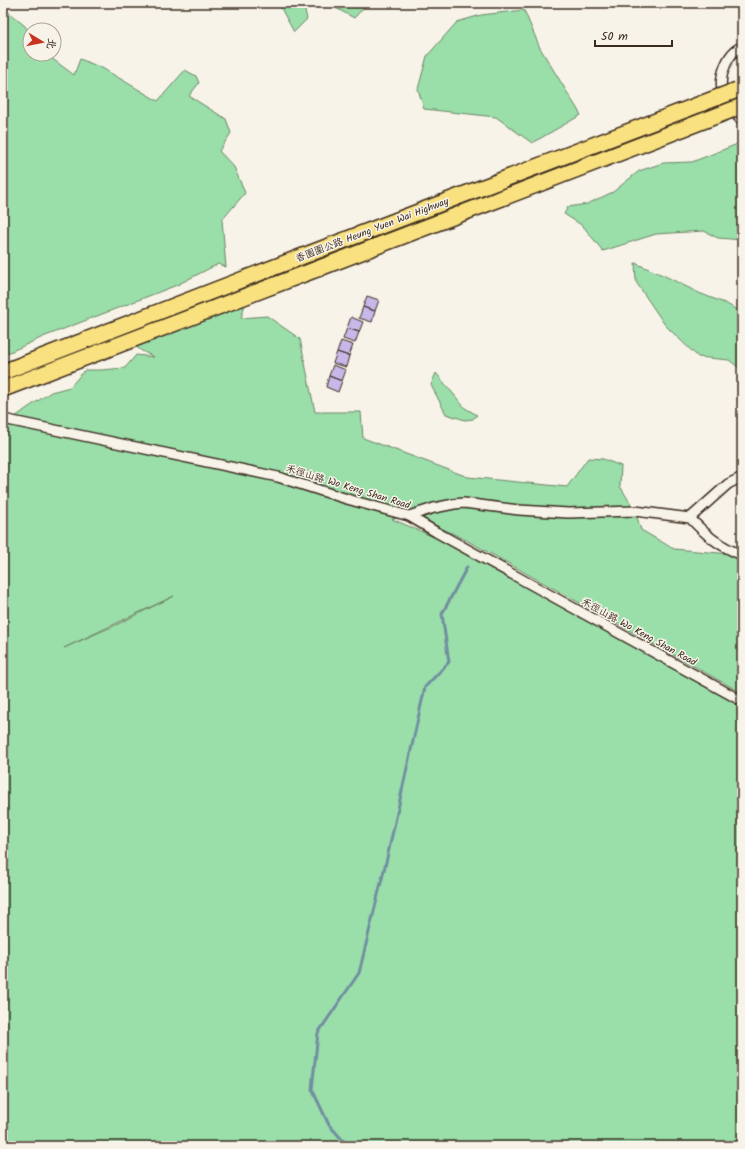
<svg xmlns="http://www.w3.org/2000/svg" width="745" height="1149" font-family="Kalam,'LXGW WenKai TC',sans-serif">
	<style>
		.green { fill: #9adeaa; stroke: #6a8464; fill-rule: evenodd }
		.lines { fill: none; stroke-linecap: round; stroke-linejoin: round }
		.stream { stroke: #718ea0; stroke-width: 3 }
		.building { fill: #c8b8e9; stroke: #3b2a1e }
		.minor-casing { stroke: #3b2a1e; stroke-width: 12 }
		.trunk-casing { stroke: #3b2a1e; stroke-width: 18 }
		.minor { stroke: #f7f3e8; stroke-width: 9 }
		.trunk { stroke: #fae180; stroke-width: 15 }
		.trunk-bridge-casing { stroke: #3b2a1e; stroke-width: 18; stroke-linecap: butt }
		.trunk-bridge { stroke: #fae180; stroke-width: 15 }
		.labels { text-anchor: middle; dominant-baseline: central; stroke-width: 3; stroke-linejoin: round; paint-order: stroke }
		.street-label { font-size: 10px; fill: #3b2a1e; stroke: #f7f3e8 }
	</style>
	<rect width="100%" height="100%" fill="#f7f3e8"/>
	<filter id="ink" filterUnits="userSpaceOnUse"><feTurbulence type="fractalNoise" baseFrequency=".025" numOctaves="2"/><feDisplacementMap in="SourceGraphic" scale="8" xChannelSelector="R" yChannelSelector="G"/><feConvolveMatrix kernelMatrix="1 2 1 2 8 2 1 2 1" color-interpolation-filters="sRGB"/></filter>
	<g filter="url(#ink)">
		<path class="green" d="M 278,3 L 303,3 L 307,19 L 294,32 Z
			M 337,3 L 368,3 L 354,18 L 334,7 Z
			M 3,8 L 25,26 L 30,34 L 30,54 L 46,54 L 74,75 L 80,59 L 102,68 L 158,101 L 185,70 L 196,76 L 199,83 L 189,96 L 226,119 L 231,133 L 219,151 L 234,167 L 245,193 L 222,220 L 226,267 L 218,264 L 177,285 L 43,337 L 3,355 Z
			M 524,10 L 540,48 L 581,115 L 532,143 L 496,117 L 424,109 L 418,89 L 427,56 L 457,22 L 481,15 Z
			M 742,140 L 742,240 L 718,238 L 704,231 L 656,234 L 603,251 L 583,226 L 564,214 L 568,207 L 587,204 L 613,192 L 639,171 L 663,163 L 692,162 L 735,145 Z
			M 635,263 L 665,276 L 699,293 L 727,304 L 742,313 L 742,370 L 729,360 L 698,357 L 665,325 L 636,282 Z
			M 246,301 L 241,318 L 267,316 L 300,339 L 315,412 L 361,412 L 363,438 L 468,477 L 567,487 L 588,458 L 603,459 L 621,466 L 620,486 L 635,511 L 641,530 L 674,549 L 742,555 L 742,693 L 466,540 L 441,528 L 409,516 L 392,519 L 441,540 L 742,707 L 742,1146 L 3,1146 L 3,426 L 26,409 L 51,392 L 70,387 L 85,370 L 101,370 L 125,368 L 136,355 L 154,357 L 142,351 L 135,346 ZM 174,596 L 118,624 L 64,648 Z
			M 436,373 L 465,408 L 477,415 L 473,419 L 465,420 L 446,414 L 431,385 Z"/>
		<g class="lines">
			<path class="stream" d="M 348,1146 L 329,1125 L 312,1089 L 318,1033 L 359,973 L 387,858 L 425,687 L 449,662 L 442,614 L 467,567"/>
		</g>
		<path class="building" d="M 367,296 L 379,300 L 375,311 L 363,307 Z
			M 363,307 L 375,311 L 372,322 L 359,318 Z
			M 351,317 L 363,322 L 359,332 L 347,328 Z
			M 347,328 L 359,332 L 355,343 L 343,339 Z
			M 341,341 L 353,345 L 349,356 L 337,352 Z
			M 337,352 L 349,356 L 346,367 L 333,363 Z
			M 333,365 L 346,370 L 342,381 L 329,376 Z
			M 329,376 L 342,381 L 338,392 L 326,387 Z"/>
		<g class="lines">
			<defs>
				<path id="minor" d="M 742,47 C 728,51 719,76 722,90 C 723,98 736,115 742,121
					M 3,419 L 278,477 L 347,499 L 409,516 L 436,532 L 742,701
					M 409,516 L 434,508 L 454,504 L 464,503 L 519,510 L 568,513 L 635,511 L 690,518 L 728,484 L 740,478 L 742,478
					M 690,518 C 706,535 719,546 742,555"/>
				<path id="trunk" d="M 3,372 L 311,253
					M 3,389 L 317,269"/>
			</defs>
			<use href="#minor" class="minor-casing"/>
			<use href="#trunk" class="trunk-casing"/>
			<use href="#minor" class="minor"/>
			<use href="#trunk" class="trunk"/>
			<defs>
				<path id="trunk-bridge" d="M 311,253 L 737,90
					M 317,269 L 742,106"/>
			</defs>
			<use href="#trunk-bridge" class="trunk-bridge-casing"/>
			<use href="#trunk-bridge" class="trunk-bridge"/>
		</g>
	</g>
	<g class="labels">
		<g class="street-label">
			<text transform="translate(372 230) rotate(-21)">香園圍公路 Heung Yuen Wai Highway</text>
			<text transform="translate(348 487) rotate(17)">禾徑山路 Wo Keng Shan Road</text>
			<text transform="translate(639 632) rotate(29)">禾徑山路 Wo Keng Shan Road</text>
		</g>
	</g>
	<rect width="745" height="1149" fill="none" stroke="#f7f3e8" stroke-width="16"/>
	<rect x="8" y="8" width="729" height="1133" fill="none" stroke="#3b2a1e" stroke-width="1.5" filter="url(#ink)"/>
	<g transform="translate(42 42) rotate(100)"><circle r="19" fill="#f7f3e8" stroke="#aca397"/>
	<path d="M0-3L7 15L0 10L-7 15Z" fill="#c8321e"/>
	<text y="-6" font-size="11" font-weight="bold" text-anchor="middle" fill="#3b2a1e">北</text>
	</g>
	<path d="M595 40v6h77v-6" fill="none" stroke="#3b2a1e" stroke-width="2"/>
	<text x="601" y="40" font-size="12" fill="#3b2a1e" stroke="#f7f3e8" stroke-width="3" paint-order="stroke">50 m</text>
</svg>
